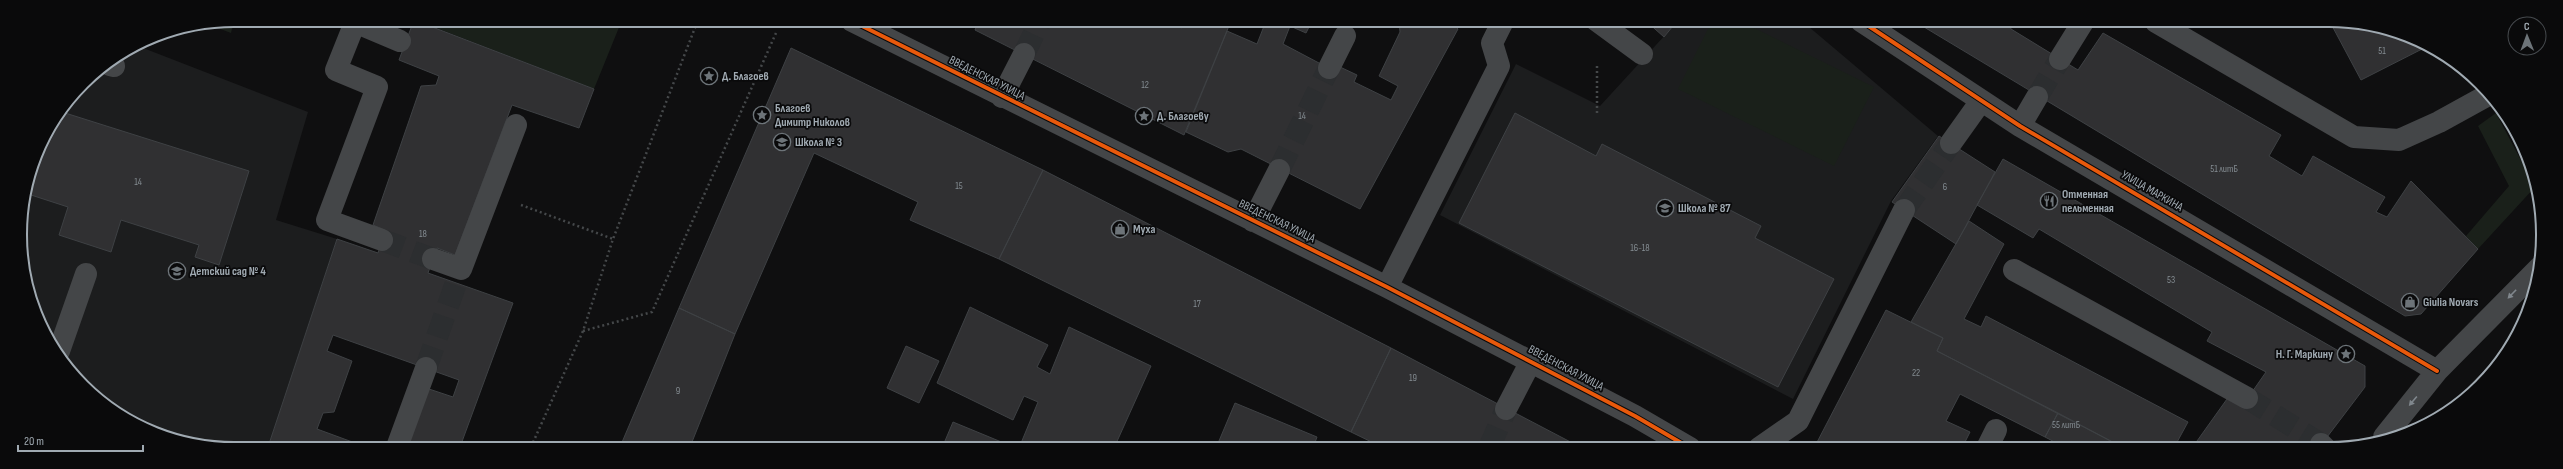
<svg xmlns="http://www.w3.org/2000/svg" width="2563" height="469" font-family="'Sofia Sans Condensed',sans-serif">
	<style>
		.built { fill: #1c1d1e }
		.green { fill: #1a201a }
		.building { fill: #303032; stroke: #3e4144 }
		.lines { fill: none; stroke-linecap: round; stroke-linejoin: round }
		.minor-tunnel { stroke: #2c2e30; stroke-width: 22; stroke-dasharray: 22 11; stroke-linecap: butt }
		.path { stroke: #45484a; stroke-width: 2.5; stroke-dasharray: 2 3; stroke-linecap: butt }
		.minor { stroke: #444648; stroke-width: 22 }
		.tram { stroke: #444749; stroke-width: 1 }
		.cycleway-casing { stroke: #0a0a0b; stroke-width: 6 }
		.cycleway { stroke: #e8590c; stroke-width: 4 }
		.oneway { fill: #80878d }
		.labels { text-anchor: middle; dominant-baseline: central; stroke-width: 3.5; stroke-linejoin: round; paint-order: stroke }
		.number-label { font-size: 10px; fill: #848c92 }
		.poi-label { font-size: 12px; font-weight: bold; fill: #a0aab2; stroke: #0a0a0b; text-anchor: start }
		.street-label { font-size: 12px; fill: #a0aab2; stroke: #0a0a0b }
		.rim { fill: none; stroke: #a0aab2; stroke-width: 2 }
	</style>
	<rect width="100%" height="100%" fill="#0f0f10"/>
	<path class="built" d="M 1678,21 L 1802,21 L 1938,136 L 1891,201 L 1793,399 L 1440,215 L 1516,64 L 1600,106 Z
		M 138,46 L 308,112 L 276,220 L 337,239 L 268,447 L 207,447 L 127,420 L 73,376 L 31,304 L 20,221 L 42,140 L 83,83 Z"/>
	<path class="green" d="M 234,20 L 231,33 L 210,25 Z
		M 416,20 L 622,20 L 594,89 Z
		M 1712,21 L 1740,21 L 1874,87 L 1834,166 L 1678,89 Z
		M 2496,113 L 2535,187 L 2478,249 L 2466,236 L 2509,186 L 2478,126 Z"/>
	<path class="building" d="M 414,20 L 594,89 L 579,128 L 512,105 L 455,255 L 437,248 L 433,259 L 428,273 L 513,303 L 460,447 L 409,447 L 407,441 L 426,388 L 453,397 L 459,380 L 333,335 L 327,351 L 352,361 L 334,412 L 323,413 L 317,429 L 366,447 L 268,447 L 337,239 L 378,253 L 385,230 L 373,225 L 421,86 L 436,85 L 439,76 L 399,60 Z
		M 979,21 L 1169,21 L 1182,28 L 1185,21 L 1231,21 L 1184,135 L 975,30 Z
		M 1266,21 L 1312,21 L 1306,33 L 1290,26 L 1283,44 L 1336,72 L 1340,67 L 1357,75 L 1354,82 L 1391,100 L 1398,86 L 1379,76 L 1400,32 L 1399,21 L 1450,21 L 1458,29 L 1360,209 L 1241,149 L 1228,152 L 1186,132 L 1227,31 L 1257,44 Z
		M 1646,21 L 1677,21 L 1664,37 Z
		M 1914,21 L 2008,22 L 2011,29 L 2078,70 L 2103,33 L 2281,135 L 2269,156 L 2302,176 L 2313,156 L 2385,197 L 2376,212 L 2387,217 L 2411,181 L 2478,249 L 2421,314 L 2405,316 Z
		M 2330,22 L 2356,22 L 2428,46 L 2361,80 Z
		M 791,48 L 1043,170 L 999,259 L 910,220 L 918,202 L 814,153 L 735,334 L 679,308 Z
		M 62,112 L 249,171 L 219,265 L 195,257 L 199,245 L 121,220 L 111,252 L 59,235 L 68,207 L 28,194 L 42,140 Z
		M 1515,113 L 1596,156 L 1602,144 L 1761,226 L 1755,238 L 1834,279 L 1778,387 L 1459,223 Z
		M 1939,136 L 1995,172 L 1956,244 L 1892,202 Z
		M 2003,159 L 2365,366 L 2365,387 L 2318,449 L 2192,448 L 2227,399 L 2243,405 L 2266,372 L 2207,341 L 2212,332 L 2039,229 L 2033,238 L 1977,205 Z
		M 1043,170 L 1391,348 L 1351,432 L 999,259 Z
		M 1969,221 L 2004,244 L 1964,319 L 1981,327 L 1986,316 L 2188,422 L 2176,444 L 2189,448 L 2124,448 L 1937,351 L 1943,338 L 1911,322 Z
		M 970,307 L 1048,345 L 1037,367 L 1050,374 L 1069,327 L 1151,366 L 1114,448 L 1019,448 L 1038,402 L 1024,396 L 1013,420 L 937,383 Z
		M 679,308 L 735,334 L 690,447 L 620,447 Z
		M 1886,310 L 1943,338 L 1937,351 L 2058,413 L 2045,437 L 1960,394 L 1946,421 L 1970,432 L 1962,448 L 1814,448 Z
		M 906,346 L 939,361 L 919,403 L 887,388 Z
		M 1391,348 L 1582,448 L 1384,448 L 1351,432 Z
		M 1235,403 L 1317,437 L 1313,448 L 1216,448 Z
		M 2058,413 L 2124,448 L 2066,448 L 2045,437 Z
		M 953,422 L 1016,448 L 942,448 Z"/>
	<g class="lines">
		<path class="minor-tunnel" d="M 1024,54 L 1040,21
			M 2037,97 L 2060,59
			M 1279,170 L 1329,68
			M 1904,210 L 1951,143
			M 382,240 L 433,259
			M 426,368 L 456,283
			M 2247,398 L 2321,444
			M 1489,448 L 1506,409"/>
		<path class="path" d="M 1597,113 L 1597,64
			M 521,205 L 613,239
			M 583,331 L 652,312 L 776,33
			M 531,447 L 583,331 L 613,239 L 698,20"/>
		<path class="minor" d="M 356,20 L 336,70 L 377,87 L 327,220 L 382,240
			M 852,21 L 1387,287 L 1635,416 L 1690,448
			M 1597,21 L 1642,54
			M 1861,21 L 2020,126 L 2437,371
			M 355,22 L 400,41
			M 2156,22 L 2354,137 L 2399,140 L 2439,122 L 2488,95
			M 2060,59 L 2083,22
			M 110,65 L 114,66
			M 1329,68 L 1345,36
			M 1002,97 L 1024,54
			M 2020,126 L 2037,97
			M 1951,143 L 1981,101
			M 1253,221 L 1279,170
			M 433,259 L 461,269 L 516,125
			M 2014,270 L 2247,398
			M 1387,287 L 1499,66 L 1492,43 L 1503,21
			M 59,351 L 86,274
			M 1506,409 L 1531,361
			M 2384,437 L 2437,371 L 2540,267
			M 2321,444 L 2326,449
			M 397,447 L 426,368
			M 1759,448 L 1798,421 L 1904,210
			M 1987,448 L 1996,430"/>
		<path class="tram" d="M 2457,403 L 2466,390 L 2513,341"/>
		<defs>
			<path id="cycleway" d="M 852,21 L 1387,287 L 1635,416 L 1690,448
				M 1861,21 L 2020,126 L 2437,371"/>
		</defs>
		<use href="#cycleway" class="cycleway-casing"/>
		<use href="#cycleway" class="cycleway"/>
	</g>
	<defs><path id="oneway-solid" d="M-6-.8H1V-3.2L6.5 0L1 3.2V.8H-6Z"/></defs>
	<g class="oneway">
		<use href="#oneway-solid" transform="translate(2512 294) rotate(134)"/>
		<use href="#oneway-solid" transform="translate(2413 401) rotate(130)"/>
	</g>
	<defs>
		<symbol id="sight-ring" viewBox="-11 -11 22 22"><circle r="9.5" fill="#0a0a0b" stroke="#6d7479" stroke-width="1.5"/><path d="M0-6L1.8-2.2L6-1.7L2.9 1.2L3.7 5.4L0 3.3L-3.7 5.4L-2.9 1.2L-6-1.7L-1.8-2.2Z" fill="#6d7479"/></symbol>
		<symbol id="school-ring" viewBox="-11 -11 22 22"><circle r="9.5" fill="#0a0a0b" stroke="#6d7479" stroke-width="1.5"/><path d="M0-5L7-2L0 1L-7-2ZM-4 1L0 2.5L4 1V4Q0 6-4 4Z" fill="#6d7479"/></symbol>
		<symbol id="restaurant-ring" viewBox="-11 -11 22 22"><circle r="9.5" fill="#0a0a0b" stroke="#6d7479" stroke-width="1.5"/><path d="M-5-6h1v4h1v-4h1v4h1v-4h1v5L-1.5 .5V6h-2V.5L-5-1ZM5-6V6H3V1.5H1.5Q1.5-4 5-6Z" fill="#6d7479"/></symbol>
		<symbol id="shop-ring" viewBox="-11 -11 22 22"><circle r="9.5" fill="#0a0a0b" stroke="#6d7479" stroke-width="1.5"/><path d="M-5-2.5h2.3a2.7 3.5 0 0 1 5.4 0H5L5.5 6h-11ZM-1.5-2.5h3a1.5 2.3 0 0 0-3 0Z" fill="#6d7479"/></symbol>
	</defs>
	<g fill-rule="evenodd">
		<use href="#sight-ring" x="699" y="66" width="20" height="20"/>
		<use href="#sight-ring" x="752" y="105" width="20" height="20"/>
		<use href="#sight-ring" x="1134" y="106" width="20" height="20"/>
		<use href="#school-ring" x="772" y="132" width="20" height="20"/>
		<use href="#restaurant-ring" x="2039" y="191" width="20" height="20"/>
		<use href="#school-ring" x="1655" y="198" width="20" height="20"/>
		<use href="#shop-ring" x="1110" y="219" width="20" height="20"/>
		<use href="#school-ring" x="167" y="261" width="20" height="20"/>
		<use href="#shop-ring" x="2400" y="292" width="20" height="20"/>
		<use href="#sight-ring" x="2336" y="344" width="20" height="20"/>
	</g>
	<g class="labels">
		<g class="number-label">
			<text x="2382" y="51">51</text>
			<text x="1145" y="85">12</text>
			<text x="1302" y="116">14</text>
			<text x="2224" y="169">51 литБ</text>
			<text x="138" y="182">14</text>
			<text x="959" y="186">15</text>
			<text x="1945" y="187">6</text>
			<text x="423" y="234">18</text>
			<text x="1640" y="248">16-18</text>
			<text x="2171" y="280">53</text>
			<text x="1197" y="304">17</text>
			<text x="1916" y="373">22</text>
			<text x="1413" y="378">19</text>
			<text x="678" y="391">9</text>
			<text x="2066" y="425">55 литБ</text>
		</g>
		<g class="poi-label">
			<text x="722" y="76">Д. Благоев</text>
			<text x="775" y="108">Благоев<tspan x="775" dy="14">Димитр Николов</tspan></text>
			<text x="1157" y="116">Д. Благоеву</text>
			<text x="795" y="142">Школа № 3</text>
			<text x="2062" y="194">Отменная<tspan x="2062" dy="14">пельменная</tspan></text>
			<text x="1678" y="208">Школа № 87</text>
			<text x="1133" y="229">Муха</text>
			<text x="190" y="271">Детский сад № 4</text>
			<text x="2423" y="302">Giulia Novars</text>
			<text x="2333" y="354" text-anchor="end">Н. Г. Маркину</text>
		</g>
		<g class="street-label">
			<text transform="translate(987 78) rotate(27)">ВВЕДЕНСКАЯ УЛИЦА</text>
			<text transform="translate(2152 191) rotate(30)">УЛИЦА МАРКИНА</text>
			<text transform="translate(1277 221) rotate(26)">ВВЕДЕНСКАЯ УЛИЦА</text>
			<text transform="translate(1566 368) rotate(28)">ВВЕДЕНСКАЯ УЛИЦА</text>
		</g>
	</g>
	<path d="M0 0H2563V469H0ZM234 27H2329A207 207 0 0 1 2536 234V235A207 207 0 0 1 2329 442H234A207 207 0 0 1 27 235V234A207 207 0 0 1 234 27Z" fill="#0a0a0b" fill-rule="evenodd"/>
	<path class="rim" d="M234 27H2329A207 207 0 0 1 2536 234V235A207 207 0 0 1 2329 442H234A207 207 0 0 1 27 235V234A207 207 0 0 1 234 27Z"/>
	<g transform="translate(2527 36) rotate(359)"><circle r="19" fill="#0a0a0b" stroke="#464a4e"/>
	<path d="M0-3L7 15L0 10L-7 15Z" fill="#6d7479"/>
	<text y="-6" font-size="11" font-weight="bold" text-anchor="middle" fill="#a0aab2">С</text>
	</g>
	<path d="M18 445v6h125v-6" fill="none" stroke="#a0aab2" stroke-width="2"/>
	<text x="24" y="445" font-size="12" fill="#a0aab2" stroke="#0a0a0b" stroke-width="3" paint-order="stroke">20 m</text>
</svg>
